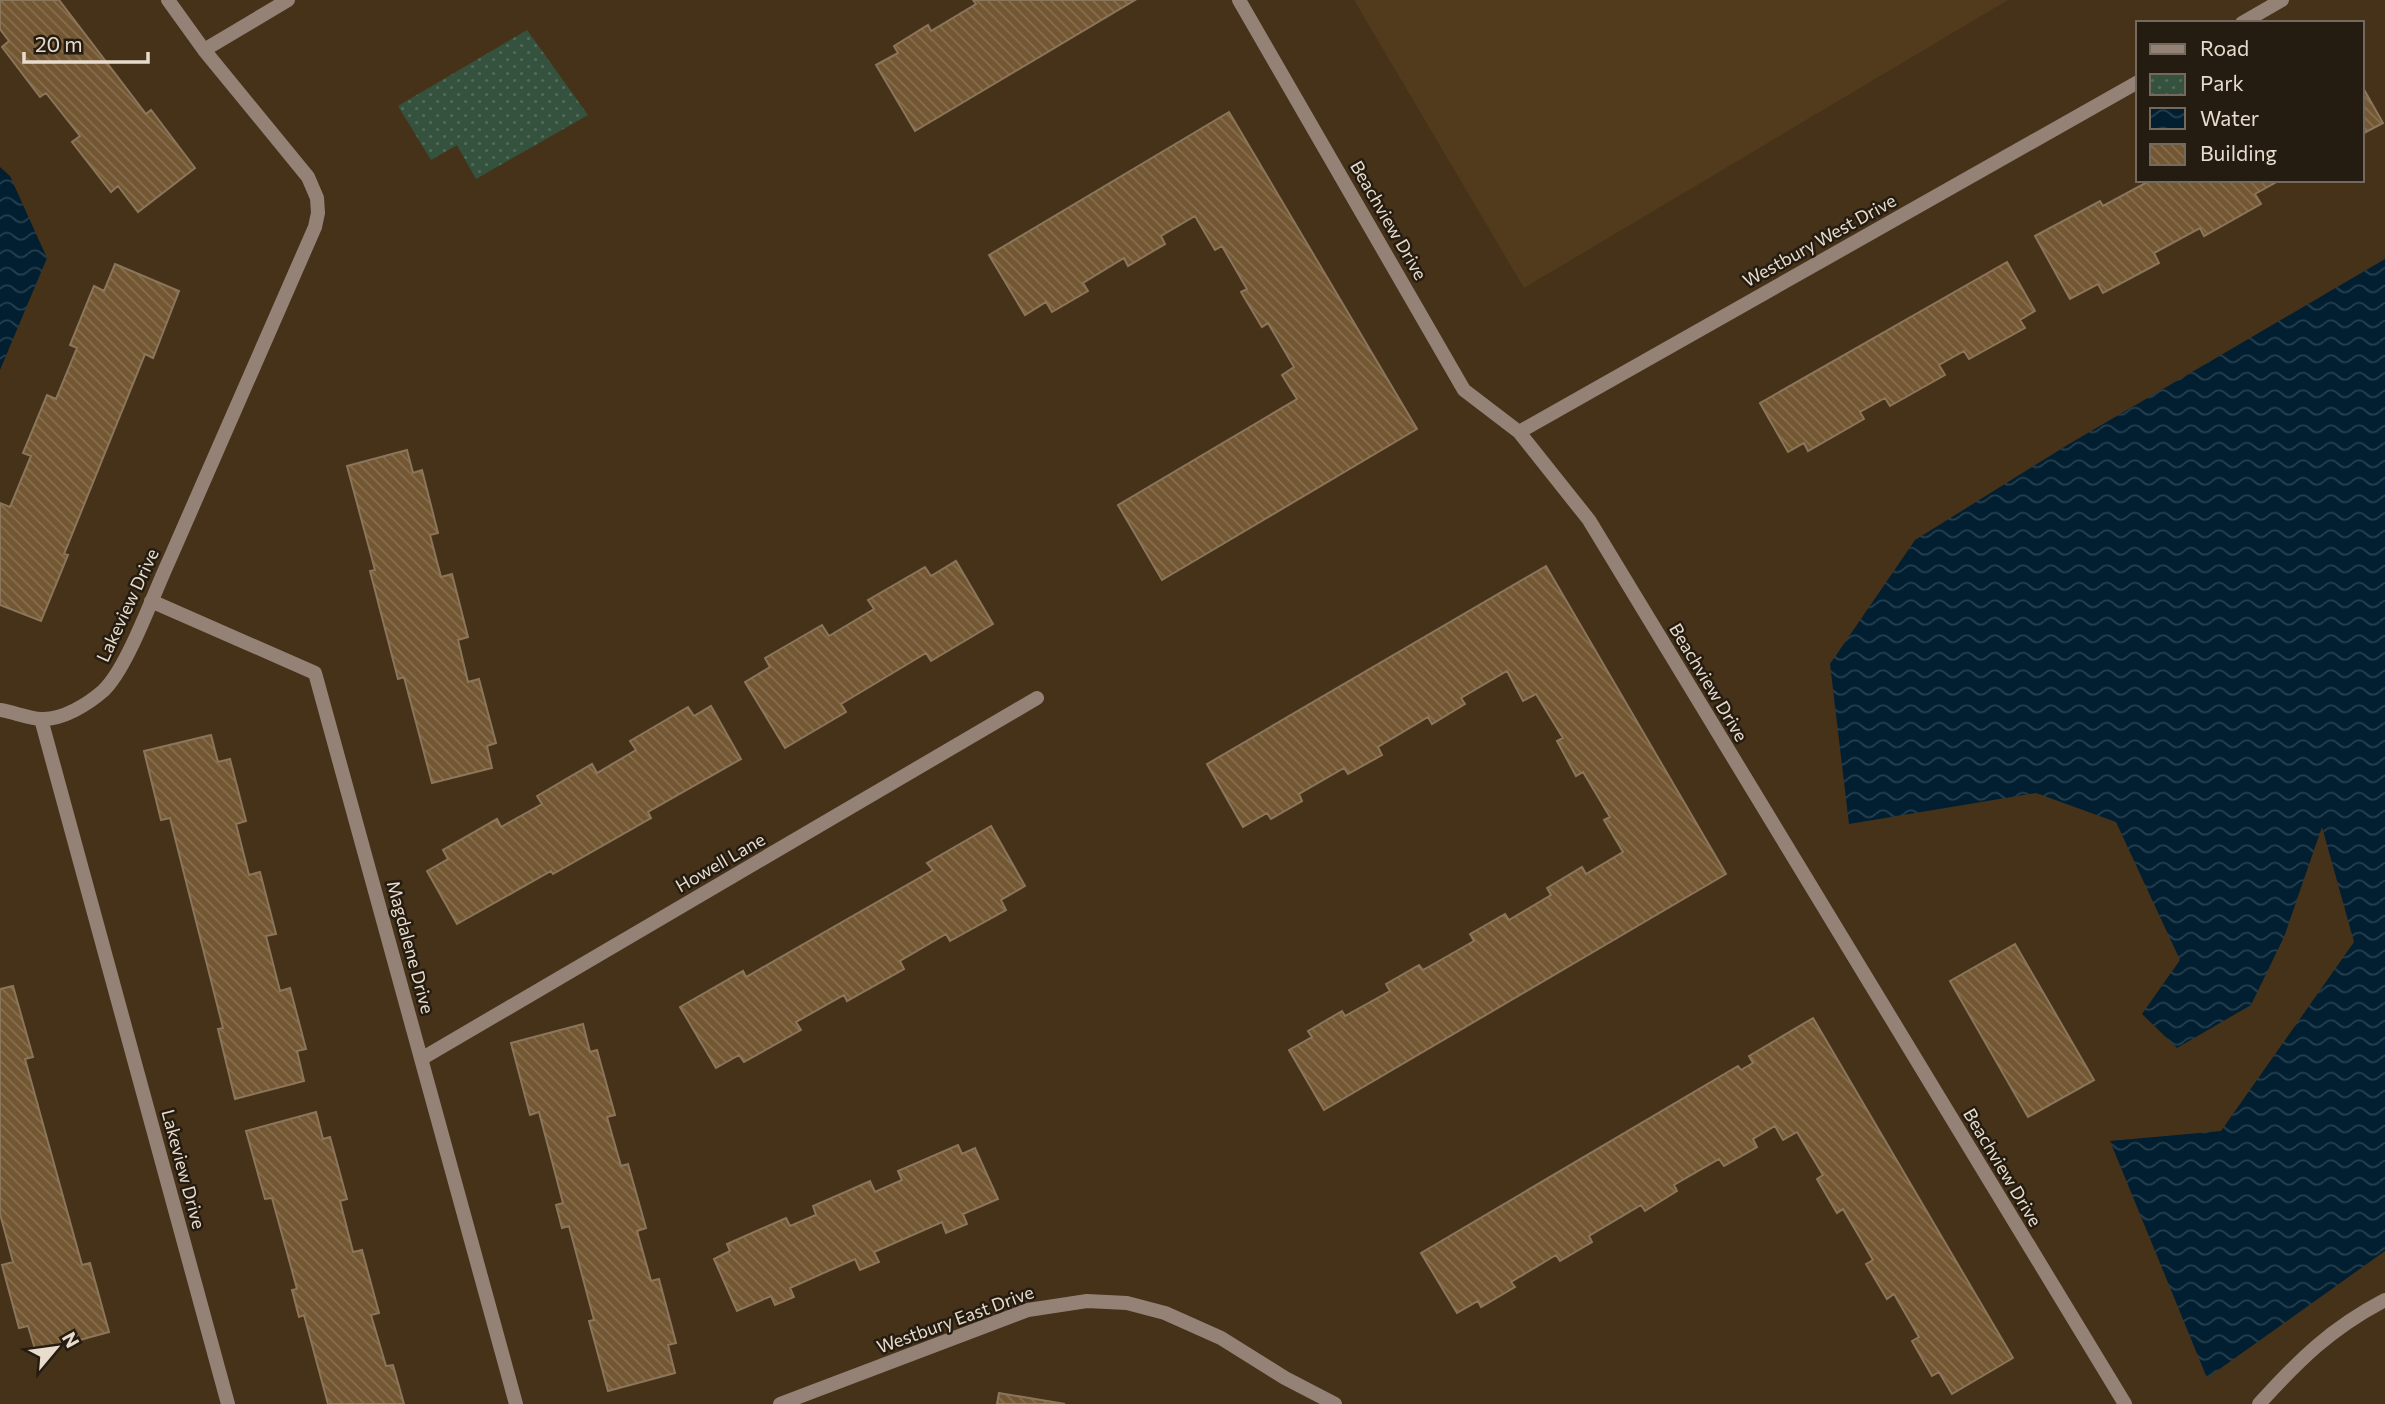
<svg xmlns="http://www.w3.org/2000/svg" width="2385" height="1404" font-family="Commissioner,sans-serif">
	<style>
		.built { fill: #523a1c }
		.park { fill: url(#park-dots) }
		.water { fill: url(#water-waves) }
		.building { fill: url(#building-back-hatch); stroke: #8c765b; stroke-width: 2 }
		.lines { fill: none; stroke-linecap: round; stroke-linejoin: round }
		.street { stroke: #958277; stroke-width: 14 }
		.labels { text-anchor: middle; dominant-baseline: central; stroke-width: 5; stroke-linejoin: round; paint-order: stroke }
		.street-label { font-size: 18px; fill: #e8dccd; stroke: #251c11 }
	</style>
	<defs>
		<pattern id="park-dots" width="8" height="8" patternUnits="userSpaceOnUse" patternTransform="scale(1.75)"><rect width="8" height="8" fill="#34523e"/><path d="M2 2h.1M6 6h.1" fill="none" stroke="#516a59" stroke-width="1.8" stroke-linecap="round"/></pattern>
		<pattern id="water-waves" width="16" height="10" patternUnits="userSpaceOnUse" patternTransform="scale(1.75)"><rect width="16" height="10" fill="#011f31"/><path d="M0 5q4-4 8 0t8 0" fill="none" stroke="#263f4e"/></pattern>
		<pattern id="building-back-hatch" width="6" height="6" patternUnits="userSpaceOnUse" patternTransform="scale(1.75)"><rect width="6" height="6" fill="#735733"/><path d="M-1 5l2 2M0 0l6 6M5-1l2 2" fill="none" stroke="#876f4f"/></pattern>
	</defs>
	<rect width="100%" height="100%" fill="#463219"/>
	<path class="built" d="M 1354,0 L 2008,0 L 1524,288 Z"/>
	<path class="park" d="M 527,30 L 588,115 L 476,179 L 457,145 L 431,160 L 398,106 Z"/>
	<path class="water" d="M 0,167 L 10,176 L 47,258 L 0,370 Z
		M 2385,259 L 2385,1251 L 2207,1378 L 2110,1141 L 2221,1131 L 2354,942 L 2322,827 L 2284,937 L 2251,1005 L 2177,1048 L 2142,1014 L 2180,960 L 2116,822 L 2036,793 L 1849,824 L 1830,664 L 1915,540 L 2069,444 Z"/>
	<path class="building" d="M 0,0 L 59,0 L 146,114 L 151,110 L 195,168 L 138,212 L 118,186 L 111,192 L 72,142 L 80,136 L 46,93 L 40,97 L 2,47 L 9,41 L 0,29 Z
		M 973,0 L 1135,0 L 915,131 L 876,65 L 898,53 L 894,46 L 928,25 L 931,31 L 976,4 Z
		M 2362,86 L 2383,123 L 2362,134 Z
		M 1229,112 L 1417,429 L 1162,580 L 1118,505 L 1297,399 L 1282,375 L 1294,367 L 1268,323 L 1262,327 L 1241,292 L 1247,289 L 1222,246 L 1215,250 L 1195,216 L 1161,236 L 1165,244 L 1128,266 L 1124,258 L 1083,283 L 1088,291 L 1052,312 L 1046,302 L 1025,315 L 989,255 Z
		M 2151,180 L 2280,180 L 2255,194 L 2261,204 L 2204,236 L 2200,228 L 2154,253 L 2159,263 L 2103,293 L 2098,284 L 2070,299 L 2035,236 L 2100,201 L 2103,206 Z
		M 2007,262 L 2035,311 L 2020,320 L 2025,328 L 1969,359 L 1964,351 L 1939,365 L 1945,375 L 1890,406 L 1885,398 L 1860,412 L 1864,419 L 1808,451 L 1804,443 L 1788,452 L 1760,403 Z
		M 115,264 L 179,291 L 153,358 L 145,354 L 64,554 L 68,555 L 41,621 L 0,605 L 0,503 L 10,507 L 31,456 L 23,453 L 47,395 L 56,399 L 77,348 L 70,345 L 94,286 L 104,291 Z
		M 407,450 L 413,473 L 422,470 L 438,533 L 430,535 L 441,577 L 452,574 L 468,637 L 458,640 L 468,682 L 479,679 L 496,743 L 487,746 L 492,768 L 432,783 L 404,677 L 398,679 L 370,571 L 375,570 L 347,466 Z
		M 956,561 L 993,624 L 931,661 L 926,653 L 841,704 L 846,712 L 785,748 L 745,682 L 770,667 L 765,658 L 822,625 L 829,636 L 874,609 L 868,600 L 925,567 L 931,576 Z
		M 1546,566 L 1726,874 L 1324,1110 L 1289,1050 L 1312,1037 L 1308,1031 L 1342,1011 L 1345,1016 L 1390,991 L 1386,984 L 1419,965 L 1423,970 L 1474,941 L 1470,934 L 1505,914 L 1509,920 L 1551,895 L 1547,888 L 1582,867 L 1586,874 L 1623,852 L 1604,820 L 1610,817 L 1583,772 L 1576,776 L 1557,741 L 1563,738 L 1536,694 L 1523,701 L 1507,671 L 1461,698 L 1465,704 L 1432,724 L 1428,717 L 1378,747 L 1382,755 L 1348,774 L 1344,768 L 1299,794 L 1302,801 L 1271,819 L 1267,813 L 1243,827 L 1207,764 Z
		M 711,706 L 741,759 L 648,812 L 651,818 L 553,874 L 551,871 L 457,924 L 427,871 L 448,859 L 443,850 L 497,819 L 501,827 L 542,804 L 537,796 L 592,764 L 597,773 L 636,750 L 630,741 L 688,707 L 694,716 Z
		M 211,735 L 218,762 L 230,759 L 246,821 L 236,824 L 249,875 L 260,872 L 276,934 L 266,936 L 280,991 L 290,988 L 306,1049 L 297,1051 L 304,1081 L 235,1099 L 218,1029 L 223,1028 L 170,818 L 161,820 L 144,751 Z
		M 991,826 L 1025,886 L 1001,900 L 1006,910 L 950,941 L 946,934 L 900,961 L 904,969 L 847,1001 L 844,995 L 796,1022 L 801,1030 L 744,1062 L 739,1055 L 716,1068 L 680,1007 L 743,971 L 746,977 L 933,870 L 927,863 Z
		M 2015,944 L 2094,1080 L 2028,1117 L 1950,981 Z
		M 13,986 L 33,1057 L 25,1059 L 82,1265 L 90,1263 L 109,1332 L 36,1352 L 28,1326 L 19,1328 L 2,1265 L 13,1262 L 0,1214 L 0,989 Z
		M 1813,1018 L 2013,1358 L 1952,1394 L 1939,1372 L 1932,1376 L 1912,1341 L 1919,1337 L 1894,1294 L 1887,1299 L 1866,1264 L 1873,1260 L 1843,1209 L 1837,1213 L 1817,1179 L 1823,1175 L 1797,1132 L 1783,1140 L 1775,1126 L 1753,1139 L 1757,1147 L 1724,1166 L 1719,1159 L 1674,1185 L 1677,1191 L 1645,1211 L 1641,1205 L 1589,1236 L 1592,1242 L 1560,1261 L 1556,1255 L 1511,1282 L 1515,1287 L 1481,1307 L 1478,1301 L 1457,1313 L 1421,1253 L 1738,1066 L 1741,1070 L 1753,1063 L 1749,1056 Z
		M 583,1024 L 590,1052 L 597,1050 L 615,1115 L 607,1117 L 621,1166 L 628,1164 L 646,1228 L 637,1231 L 651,1281 L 659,1279 L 676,1343 L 668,1345 L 675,1373 L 608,1391 L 589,1321 L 594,1320 L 569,1226 L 562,1228 L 556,1205 L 563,1203 L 539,1112 L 530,1115 L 511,1043 Z
		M 316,1112 L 323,1139 L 330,1137 L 347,1199 L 340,1201 L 353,1252 L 362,1250 L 379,1313 L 371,1315 L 386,1366 L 393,1365 L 404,1404 L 328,1404 L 304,1315 L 299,1317 L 292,1290 L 297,1289 L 272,1198 L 265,1199 L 246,1131 Z
		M 958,1145 L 962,1154 L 975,1148 L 998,1199 L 963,1214 L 967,1224 L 946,1233 L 942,1222 L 874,1252 L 879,1262 L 860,1270 L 855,1259 L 790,1288 L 794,1297 L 775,1305 L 771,1296 L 737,1311 L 714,1259 L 730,1251 L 727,1244 L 786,1218 L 790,1226 L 816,1215 L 813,1206 L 870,1181 L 875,1192 L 902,1180 L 898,1171 Z
		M 999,1393 L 1065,1404 L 997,1404 Z"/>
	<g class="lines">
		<path class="street" d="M 1239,0 L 1464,390 L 1519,432 L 1589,520 L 2125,1404
			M 2242,23 L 2282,0
			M 204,50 L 288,0
			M 1519,432 L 2138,82
			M 151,601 L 315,673 L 516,1404
			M 0,710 C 13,712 28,718 41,719 C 63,720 88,704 103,691 C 127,669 153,595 168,563 C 217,451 266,339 315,227 L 318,213 L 317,198 L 308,177 L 204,50 L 168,0
			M 41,719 L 228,1404
			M 421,1059 L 1037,698
			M 780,1404 L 1028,1310 L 1087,1301 L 1127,1303 L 1165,1313 L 1221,1338 L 1285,1378 L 1335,1404
			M 2259,1404 C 2299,1360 2331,1328 2385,1300"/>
	</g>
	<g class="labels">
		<g class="street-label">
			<text transform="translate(1389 220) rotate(60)">Beachview Drive</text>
			<text transform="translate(1819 240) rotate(-29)">Westbury West Drive</text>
			<text transform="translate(127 605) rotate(-65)">Lakeview Drive</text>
			<text transform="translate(1709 682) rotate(59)">Beachview Drive</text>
			<text transform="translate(720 862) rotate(-30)">Howell Lane</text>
			<text transform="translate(411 947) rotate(75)">Magdalene Drive</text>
			<text transform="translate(2003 1167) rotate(59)">Beachview Drive</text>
			<text transform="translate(184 1169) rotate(75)">Lakeview Drive</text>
			<text transform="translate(955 1319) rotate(-20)">Westbury East Drive</text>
		</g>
	</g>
	<rect x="2136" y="21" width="228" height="161" fill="#251c11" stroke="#73695c" stroke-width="2"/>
	<rect x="2150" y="44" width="35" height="10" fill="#958277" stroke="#73695c" stroke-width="2"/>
	<text x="2200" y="56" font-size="21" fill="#e8dccd">Road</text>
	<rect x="2150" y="74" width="35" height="21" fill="url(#park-dots)" stroke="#73695c" stroke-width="2"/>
	<text x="2200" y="91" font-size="21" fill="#e8dccd">Park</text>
	<rect x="2150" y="108" width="35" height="21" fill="url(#water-waves)" stroke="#73695c" stroke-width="2"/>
	<text x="2200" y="126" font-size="21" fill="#e8dccd">Water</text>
	<rect x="2150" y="144" width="35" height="21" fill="url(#building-back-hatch)" stroke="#73695c" stroke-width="2"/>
	<text x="2200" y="161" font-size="21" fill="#e8dccd">Building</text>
	<g transform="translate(56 1348) rotate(61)" stroke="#251c11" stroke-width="5" paint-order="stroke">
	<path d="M0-5L12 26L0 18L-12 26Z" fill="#e8dccd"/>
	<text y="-10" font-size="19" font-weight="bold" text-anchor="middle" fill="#e8dccd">N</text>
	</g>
	<path d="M24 52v10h124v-10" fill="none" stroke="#e8dccd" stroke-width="3.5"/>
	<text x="35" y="52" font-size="21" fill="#e8dccd" stroke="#251c11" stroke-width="5" paint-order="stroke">20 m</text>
</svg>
